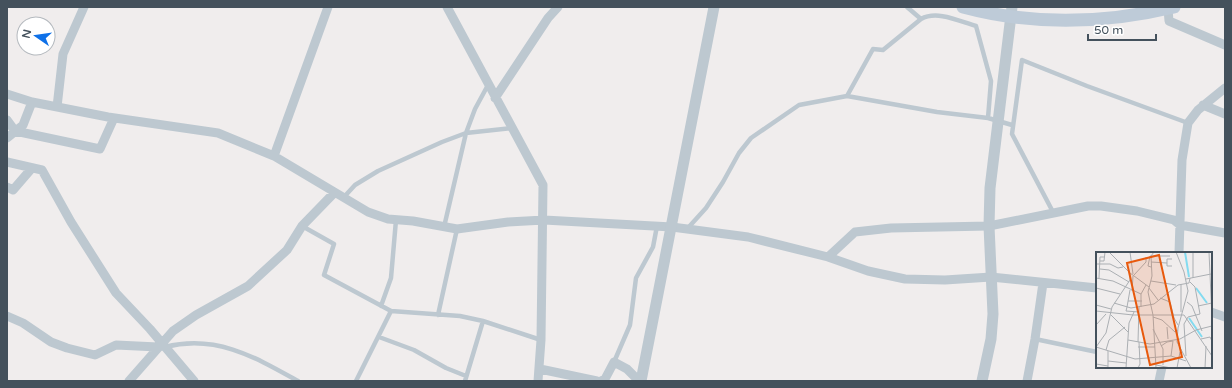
<svg xmlns="http://www.w3.org/2000/svg" width="1232" height="388" font-family="'Varela Round',sans-serif">
	<style>
		.lines { fill: none; stroke-linecap: round; stroke-linejoin: round }
		.service { stroke: #bdc8d0; stroke-width: 4.5 }
		.minor { stroke: #bdc8d0; stroke-width: 9 }
		.tertiary { stroke: #bdc8d0; stroke-width: 11 }
		.secondary { stroke: #becbd8; stroke-width: 13 }
		.inset-river { fill: none; stroke: #83dbf0; stroke-width: 2 }
		.inset-road { fill: none; stroke: #abafb3; stroke-width: 1 }
		.view { fill: #e8590c; fill-opacity: 0.15; stroke: #e8590c; stroke-width: 2 }
		.inset-edge { fill: none; stroke: #44515c; stroke-width: 2 }
	</style>
	<rect width="100%" height="100%" fill="#f0eded"/>
	<g class="lines">
		<path class="service" d="M 921,19 C 937,10 959,21 976,26 L 991,81 L 988,118 L 1012,125
			M 847,96 L 937,112 L 988,118
			M 344,197 L 355,185 L 378,171 L 442,142 L 466,133 L 512,128
			M 1053,212 L 1012,134 L 1022,60 L 1087,86 L 1188,123
			M 302,226 L 334,244 L 324,275 L 391,311 L 460,316 L 483,321 L 541,340
			M 444,227 L 466,133 L 475,109 L 488,85
			M 687,229 L 706,208 L 723,182 L 739,153 L 751,138 L 799,105 L 847,96 L 873,49 L 883,50 L 921,19 L 907,7
			M 381,306 L 391,278 L 396,220
			M 438,315 L 457,229
			M 379,337 L 414,350 L 446,368 L 466,376
			M 1035,339 L 1097,352
			M 165,347 C 216,334 255,357 298,381
			M 614,362 L 630,325 L 636,278 L 653,247 L 657,226
			M 356,381 L 391,311
			M 465,381 L 483,321"/>
		<path class="minor" d="M 447,7 L 543,185 L 541,340 L 538,381
			M 1168,9 L 1169,21 L 1225,45
			M 7,94 L 32,102 L 108,117 L 218,133 L 274,156 L 368,212 L 388,219 L 413,221 L 457,229 L 508,222 L 544,220 L 672,227 L 748,237 L 828,257 L 868,271 L 905,279 L 945,280 L 991,277 L 1097,288
			M 495,98 L 548,18 L 558,7
			M 1203,105 L 1225,114
			M 57,107 L 63,54 L 84,7
			M 7,120 L 15,131 L 100,149 L 114,118
			M 7,138 L 23,125 L 32,102
			M 274,156 L 328,7
			M 7,162 L 42,170 L 71,222 L 116,293 L 150,329 L 194,381
			M 7,187 L 13,190 L 32,168
			M 1179,253 L 1182,160 L 1188,123 L 1198,110 L 1225,88
			M 828,257 L 855,232 L 891,228 L 989,226 L 1088,206 L 1101,206 L 1137,211 L 1174,220 L 1180,225 L 1225,233
			M 1211,312 L 1225,317
			M 7,316 L 23,323 L 51,342 L 67,348 L 95,355 L 116,345 L 158,347
			M 540,369 L 597,381
			M 129,381 L 173,331 L 196,315 L 248,286 L 287,250 L 302,226 L 334,193
			M 601,381 L 605,379 L 614,362 L 627,369 L 639,381
			M 1027,381 L 1035,339 L 1043,283
			M 1159,381 L 1162,367"/>
		<path class="tertiary" d="M 641,381 L 714,7
			M 982,381 L 991,339 L 993,314 L 989,226 L 990,188 L 1012,7"/>
		<path class="secondary" d="M 963,7 C 1034,26 1103,24 1174,7"/>
	</g>
	<g transform="translate(1096 252)">
		<rect width="116" height="116" fill="#f0eded"/>
		<path class="inset-river" d="M 89,0 L 93,25M 100,36 L 111,51M 93,66 L 106,85"/>
		<path class="inset-road" d="M 13,0 L 34,21 L 53,35M 34,0 L 37,22M 58,0 L 55,4 L 56,24 L 52,40 L 57,63 L 60,116M 80,0 L 88,20 L 92,39 L 82,76 L 81,90 L 95,116M 97,0 L 97,26M 113,0 L 116,66M 76,7 L 71,7 L 71,14 L 76,14M 4,9 L 8,9 L 9,0M 55,10 L 71,11M 0,12 L 14,12 L 22,16 L 27,15M 55,15 L 52,14 L 54,4 L 74,4M 4,17 L 13,18 L 33,30M 38,23 L 50,10 L 50,5M 0,26 L 17,29 L 45,42M 3,26 L 4,5 L 9,5M 90,27 L 115,22M 55,29 L 80,33M 0,36 L 24,42M 53,36 L 62,48M 36,39 L 37,24M 64,46 L 74,50 L 78,66 L 82,73M 32,49 L 46,49M 91,50 L 96,54 L 106,79M 18,51 L 35,56 L 58,52 L 82,33 L 93,31 L 94,26M 0,53 L 15,57M 102,54 L 116,51M 31,55 L 34,38M 31,55 L 30,59 L 43,60M 45,55 L 45,42 L 50,33M 0,59 L 37,63 L 88,63 L 116,104M 85,60 L 85,32M 15,63 L 32,80M 57,65 L 66,68 L 79,80 L 82,78M 0,73 L 10,62M 71,75 L 72,87M 57,77 L 67,97 L 67,113M 105,87 L 114,85 L 116,89M 32,88 L 54,92 L 84,87 L 100,78 L 116,74M 42,90 L 43,55M 65,94 L 71,90 L 77,89 L 75,104M 0,95 L 39,107 L 75,104 L 90,109M 0,95 L 10,81 L 16,55 L 34,28 L 34,21M 42,95 L 59,95M 10,98 L 13,88 L 29,75M 12,99 L 12,116M 90,104 L 88,72 L 92,65 L 104,62 L 99,35 L 94,30M 12,109 L 30,111M 0,112 L 12,114M 60,113 L 75,116M 30,116 L 33,71 L 38,60M 42,116 L 44,112 L 43,90M 81,116 L 84,100M 109,116 L 110,94"/>
		<path class="view" d="M 63,3 L 86,105 L 54,113 L 31,11 Z"/>
		<rect width="116" height="116" class="inset-edge"/>
	</g>
	<rect width="1232" height="388" fill="none" stroke="#44515c" stroke-width="16"/>
	<g transform="translate(36 36) rotate(283)"><circle r="19" fill="#ffffff" stroke="#b4b9be"/>
	<path d="M0-3L7 15L0 10L-7 15Z" fill="#0f71e8"/>
	<text y="-6" font-size="11" font-weight="bold" text-anchor="middle" fill="#44515c">N</text>
	</g>
	<path d="M1088 34v6h68v-6" fill="none" stroke="#44515c" stroke-width="2"/>
	<text x="1094" y="34" font-size="12" fill="#44515c" stroke="#ffffff" stroke-width="3" paint-order="stroke">50 m</text>
</svg>
